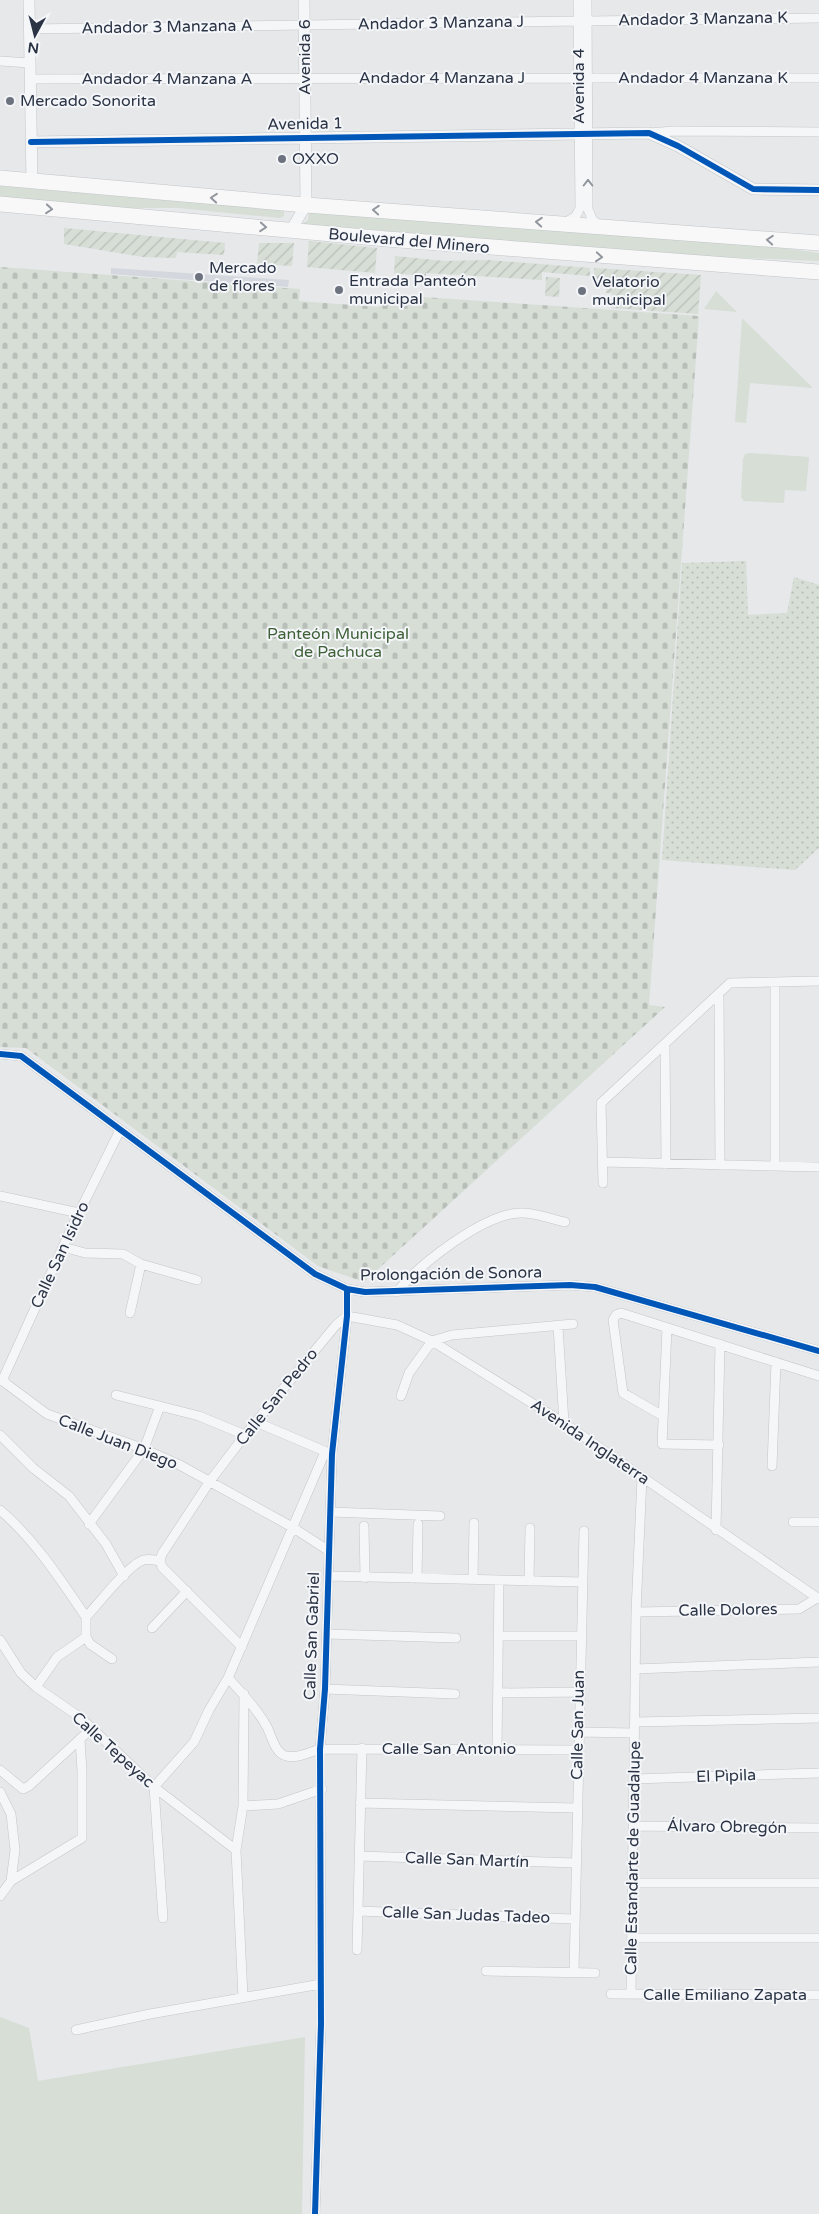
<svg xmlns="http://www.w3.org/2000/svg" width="819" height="2214" font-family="'Varela Round',sans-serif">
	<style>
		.built { fill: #d4d7dd }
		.grass { fill: #d6ded6 }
		.cemetery { fill: url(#cemetery-stones) }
		.park { fill: url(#park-dots) }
		.garden { fill: url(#garden-furrows) }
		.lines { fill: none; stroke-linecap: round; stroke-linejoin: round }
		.minor-casing { stroke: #c4c6c8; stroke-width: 10 }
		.tertiary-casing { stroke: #c4c6c8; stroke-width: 12 }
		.primary-casing { stroke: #c2c5c8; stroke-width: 16 }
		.minor { stroke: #f5f6f7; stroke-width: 9 }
		.tertiary { stroke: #f5f6f7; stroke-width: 11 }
		.primary { stroke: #f8f8f8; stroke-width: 15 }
		.cycleway-casing { stroke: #f4f6f9; stroke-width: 9 }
		.cycleway { stroke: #0057b8; stroke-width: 6 }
		.oneway { stroke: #90959e }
		.oneway2 { stroke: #92969e }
		.poi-dot { fill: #6c737f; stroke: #f4f6f9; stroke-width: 2 }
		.labels { text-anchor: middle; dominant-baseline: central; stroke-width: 4; stroke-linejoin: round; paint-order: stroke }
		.street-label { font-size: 16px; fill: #2b3445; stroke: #f4f6f9 }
		.poi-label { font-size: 16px; fill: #2b3445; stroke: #f4f6f9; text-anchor: start }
		.park-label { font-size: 16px; fill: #3f6138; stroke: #f4f6f9 }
	</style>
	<defs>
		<pattern id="cemetery-stones" width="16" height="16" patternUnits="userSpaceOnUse" patternTransform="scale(1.25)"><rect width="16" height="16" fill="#d6ded6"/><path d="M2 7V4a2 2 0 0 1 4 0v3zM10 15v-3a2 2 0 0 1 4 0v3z" fill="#b8bfb9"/></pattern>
		<pattern id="park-dots" width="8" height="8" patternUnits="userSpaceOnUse" patternTransform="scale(1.25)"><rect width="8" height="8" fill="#d6ded6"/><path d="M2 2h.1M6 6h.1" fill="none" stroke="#b8bfb9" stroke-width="1.8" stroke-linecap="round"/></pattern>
		<pattern id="garden-furrows" width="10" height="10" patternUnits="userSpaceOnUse" patternTransform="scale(1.25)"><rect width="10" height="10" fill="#d6ded6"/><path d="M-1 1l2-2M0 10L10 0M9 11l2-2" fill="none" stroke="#b8bfb9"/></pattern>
	</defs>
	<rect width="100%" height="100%" fill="#e6e8ea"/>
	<path class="built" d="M 111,268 L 289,280 L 288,287 L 111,274 Z"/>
	<path class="grass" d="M 0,186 L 281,210 L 284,211 L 284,216 L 280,218 L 178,208 L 118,208 L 0,198 Z
		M 309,212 L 739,242 L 819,253 L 819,261 L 679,255 L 303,224 L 308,220 Z
		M 716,291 L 737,312 L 704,309 Z
		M 742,318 L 813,388 L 750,383 L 746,423 L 735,422 Z
		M 749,453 L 809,457 L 806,491 L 785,490 L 784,503 L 744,501 L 741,497 L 743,459 L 745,454 Z
		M 0,2017 L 29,2028 L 38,2081 L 305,2037 L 302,2214 L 0,2214 Z"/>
	<path class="cemetery" d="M 0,267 L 300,289 L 299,301 L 379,307 L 380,294 L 699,316 L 649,1005 L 665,1007 L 364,1282 L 318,1266 L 26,1048 L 0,1047 Z"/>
	<path class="park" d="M 746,561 L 748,615 L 787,613 L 794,577 L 819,585 L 819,848 L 795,870 L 662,860 L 682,563 Z"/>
	<path class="garden" d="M 64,228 L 225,243 L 224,255 L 177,252 L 176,258 L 143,257 L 64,244 Z
		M 309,241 L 377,248 L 375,273 L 307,267 Z
		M 259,243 L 294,243 L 292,266 L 257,264 Z
		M 395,256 L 445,261 L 488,260 L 590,268 L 590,276 L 542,272 L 542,280 L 426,273 L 426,276 L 394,273 Z
		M 594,268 L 701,275 L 698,314 L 611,308 L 612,293 L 606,293 L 607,286 L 598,286 L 599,280 L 594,279 Z
		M 546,277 L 560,278 L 559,297 L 545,296 Z"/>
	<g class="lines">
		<defs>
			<path id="minor" d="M 587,0 L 588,209 L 592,219 L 600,227
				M 588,21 L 819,18
				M 30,29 L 578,21
				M 0,61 L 30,63
				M 588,78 L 819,78
				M 30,79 L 579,78
				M 649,133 L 674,131 L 819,132
				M 565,223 L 576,216 L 580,208 L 578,0
				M 775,982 L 775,1166
				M 719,994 L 720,1165
				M 665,1044 L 666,1164
				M 0,1054 L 21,1056 L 315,1274 L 347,1289 L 365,1292 L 570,1285 L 595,1287 L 819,1351
				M 603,1162 L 819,1167
				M 603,1183 L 601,1103 L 730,983 L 819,981
				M 0,1196 L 79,1213
				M 63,1247 L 85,1253 L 123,1254 L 141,1264 L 197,1280
				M 397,1292 C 419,1264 484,1214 520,1213 C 534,1212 551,1219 565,1222
				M 130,1313 L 141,1264
				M 558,1326 L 564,1423
				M 667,1328 L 662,1444 L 719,1445
				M 0,1379 L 47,1414 L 144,1449 L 178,1464 L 292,1527 L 329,1551
				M 2,1381 L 72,1227 L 120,1130
				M 116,1395 L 199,1416 L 245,1435
				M 401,1396 L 409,1373 L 432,1341 L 452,1335 L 573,1324
				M 663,1416 L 623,1393 L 613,1320 L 616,1315 L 621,1313 L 819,1376
				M 256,1422 L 329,1453
				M 0,1435 L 33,1468 L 69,1496 L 106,1544 L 124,1576
				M 772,1466 L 776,1362
				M 0,1510 C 36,1541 60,1579 86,1617
				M 330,1512 L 440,1516
				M 793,1522 L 819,1522
				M 89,1524 L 144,1449 L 160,1406
				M 364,1526 L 365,1578
				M 716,1530 L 720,1344
				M 160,1561 L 162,1554 L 210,1481 L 245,1435 L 336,1325 L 347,1316 L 397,1325 L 432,1341 L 564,1423 L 819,1599
				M 160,1561 L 162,1567 L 242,1647
				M 328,1576 L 582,1582
				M 417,1579 L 418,1524
				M 473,1579 L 474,1523
				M 529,1581 L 530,1528
				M 636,1612 L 799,1609 L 817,1598
				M 152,1628 L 187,1591
				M 327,1634 L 456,1638
				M 498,1636 L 580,1636
				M 86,1637 L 86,1617 C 99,1603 126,1568 141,1561 C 147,1558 154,1560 160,1561
				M 86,1637 L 90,1644 L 112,1659
				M 0,1640 L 21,1673 L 36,1687 L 81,1718 L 154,1787 L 236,1850
				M 635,1669 L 819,1662
				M 228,1678 C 242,1693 257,1709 267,1727 C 272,1737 275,1753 286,1756 C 297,1759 310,1752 320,1749 L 577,1750
				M 36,1687 L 57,1657 L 86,1637
				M 325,1689 L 455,1694
				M 498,1693 L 579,1692
				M 635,1722 L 819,1718
				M 578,1732 L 634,1733
				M 497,1749 L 499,1580
				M 0,1770 L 23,1789 L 29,1786 L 92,1728
				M 634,1779 L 819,1773
				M 0,1792 L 11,1814 L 15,1850 L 11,1881
				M 360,1803 L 576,1808
				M 243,1806 L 278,1804 L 322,1789
				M 634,1826 L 819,1828
				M 359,1856 L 575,1863
				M 632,1883 L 819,1883
				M 0,1896 L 11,1881 L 82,1838 L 82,1771 L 80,1740
				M 358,1911 L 573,1919
				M 163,1918 L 154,1787 L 194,1742 L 209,1710 L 228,1678 L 325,1452
				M 633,1938 L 819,1938
				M 357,1950 L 362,1748
				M 486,1971 L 595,1973
				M 574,1972 L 584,1531
				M 611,1994 L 819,1995
				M 631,1994 L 636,1612 L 642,1477
				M 243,1997 L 236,1850 L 243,1806 L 244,1694
				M 76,2030 L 150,2014 L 321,1984
				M 315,2214 L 321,2024 L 320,1749 L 325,1689 L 332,1454 L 347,1316 L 347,1289"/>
			<path id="tertiary" d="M 29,0 L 32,182
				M 31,142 L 649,133 L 678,146 L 753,189 L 819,190
				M 291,230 L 306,205 L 304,0"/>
			<path id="primary" d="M 0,178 L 306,205 L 819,243
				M 0,204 L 387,239 L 819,272"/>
		</defs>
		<use href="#minor" class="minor-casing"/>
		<use href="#tertiary" class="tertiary-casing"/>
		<use href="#primary" class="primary-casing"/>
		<use href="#minor" class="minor"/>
		<use href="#tertiary" class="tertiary"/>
		<use href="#primary" class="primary"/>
		<defs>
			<path id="cycleway" d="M 31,142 L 649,133 L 678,146 L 753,189 L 819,190
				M 0,1054 L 21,1056 L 315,1274 L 347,1289 L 365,1292 L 570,1285 L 595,1287 L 819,1351
				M 315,2214 L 321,2024 L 320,1749 L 325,1689 L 332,1454 L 347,1316 L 347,1289"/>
		</defs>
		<use href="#cycleway" class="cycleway-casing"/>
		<use href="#cycleway" class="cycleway"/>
	</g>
	<defs><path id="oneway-chevron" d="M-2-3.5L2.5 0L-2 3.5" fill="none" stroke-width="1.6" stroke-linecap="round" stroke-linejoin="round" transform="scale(1.25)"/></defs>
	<use class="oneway" href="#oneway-chevron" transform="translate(588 183) rotate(-90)"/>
	<g class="oneway2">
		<use href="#oneway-chevron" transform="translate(214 198) rotate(-175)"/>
		<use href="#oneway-chevron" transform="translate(49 209) rotate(5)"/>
		<use href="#oneway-chevron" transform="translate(376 210) rotate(-176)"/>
		<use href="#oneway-chevron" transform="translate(539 222) rotate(-176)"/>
		<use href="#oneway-chevron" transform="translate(263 227) rotate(4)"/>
		<use href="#oneway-chevron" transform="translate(770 240) rotate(-176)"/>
		<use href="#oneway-chevron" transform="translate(599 257) rotate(5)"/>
	</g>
	<g class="poi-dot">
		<circle cx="10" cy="101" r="5"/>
		<circle cx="282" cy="159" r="5"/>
		<circle cx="199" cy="277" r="5"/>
		<circle cx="339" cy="290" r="5"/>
		<circle cx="582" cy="291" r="5"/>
	</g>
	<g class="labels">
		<g class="street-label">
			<text transform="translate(703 19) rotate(-1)">Andador 3 Manzana K</text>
			<text transform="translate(441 23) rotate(-1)">Andador 3 Manzana J</text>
			<text transform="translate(167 27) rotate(-1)">Andador 3 Manzana A</text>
			<text transform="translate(305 57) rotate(-90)">Avenida 6</text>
			<text x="442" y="78">Andador 4 Manzana J</text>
			<text x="703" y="78">Andador 4 Manzana K</text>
			<text x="167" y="79">Andador 4 Manzana A</text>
			<text transform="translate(579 86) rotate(-90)">Avenida 4</text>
			<text transform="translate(305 124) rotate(-1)">Avenida 1</text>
			<text transform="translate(409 241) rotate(5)">Boulevard del Minero</text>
			<text transform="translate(60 1255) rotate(-65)">Calle San Isidro</text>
			<text transform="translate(451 1274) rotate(-1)">Prolongación de Sonora</text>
			<text transform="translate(277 1397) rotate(-51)">Calle San Pedro</text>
			<text transform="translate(118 1442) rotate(21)">Calle Juan Diego</text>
			<text transform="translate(590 1442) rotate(34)">Avenida Inglaterra</text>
			<text transform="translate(728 1610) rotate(-1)">Calle Dolores</text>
			<text transform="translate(312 1636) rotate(-88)">Calle San Gabriel</text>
			<text transform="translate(578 1725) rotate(-89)">Calle San Juan</text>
			<text x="449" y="1749">Calle San Antonio</text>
			<text transform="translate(113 1750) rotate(42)">Calle Tepeyac</text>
			<text transform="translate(726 1776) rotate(-2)">El Pìpila</text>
			<text transform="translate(727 1827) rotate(1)">Álvaro Obregón</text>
			<text transform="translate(633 1858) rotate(-89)">Calle Estandarte de Guadalupe</text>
			<text transform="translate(467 1860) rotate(2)">Calle San Martín</text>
			<text transform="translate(466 1915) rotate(2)">Calle San Judas Tadeo</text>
			<text x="725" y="1995">Calle Emiliano Zapata</text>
		</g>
		<g class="poi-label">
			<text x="20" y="101">Mercado Sonorita</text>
			<text x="292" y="159">OXXO</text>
			<text x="209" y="268">Mercado<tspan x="209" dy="18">de flores</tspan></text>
			<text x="349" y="281">Entrada Panteón<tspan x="349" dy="18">municipal</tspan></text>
			<text x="592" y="282">Velatorio<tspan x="592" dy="18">municipal</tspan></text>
		</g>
		<g class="park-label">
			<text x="338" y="634">Panteón Municipal<tspan x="338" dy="18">de Pachuca</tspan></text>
		</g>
	</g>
	<g transform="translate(35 35) rotate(187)" stroke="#f4f6f9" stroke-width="4" paint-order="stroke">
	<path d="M0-4L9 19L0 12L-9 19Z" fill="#2b3445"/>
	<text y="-8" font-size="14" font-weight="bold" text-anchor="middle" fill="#2b3445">N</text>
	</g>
</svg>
